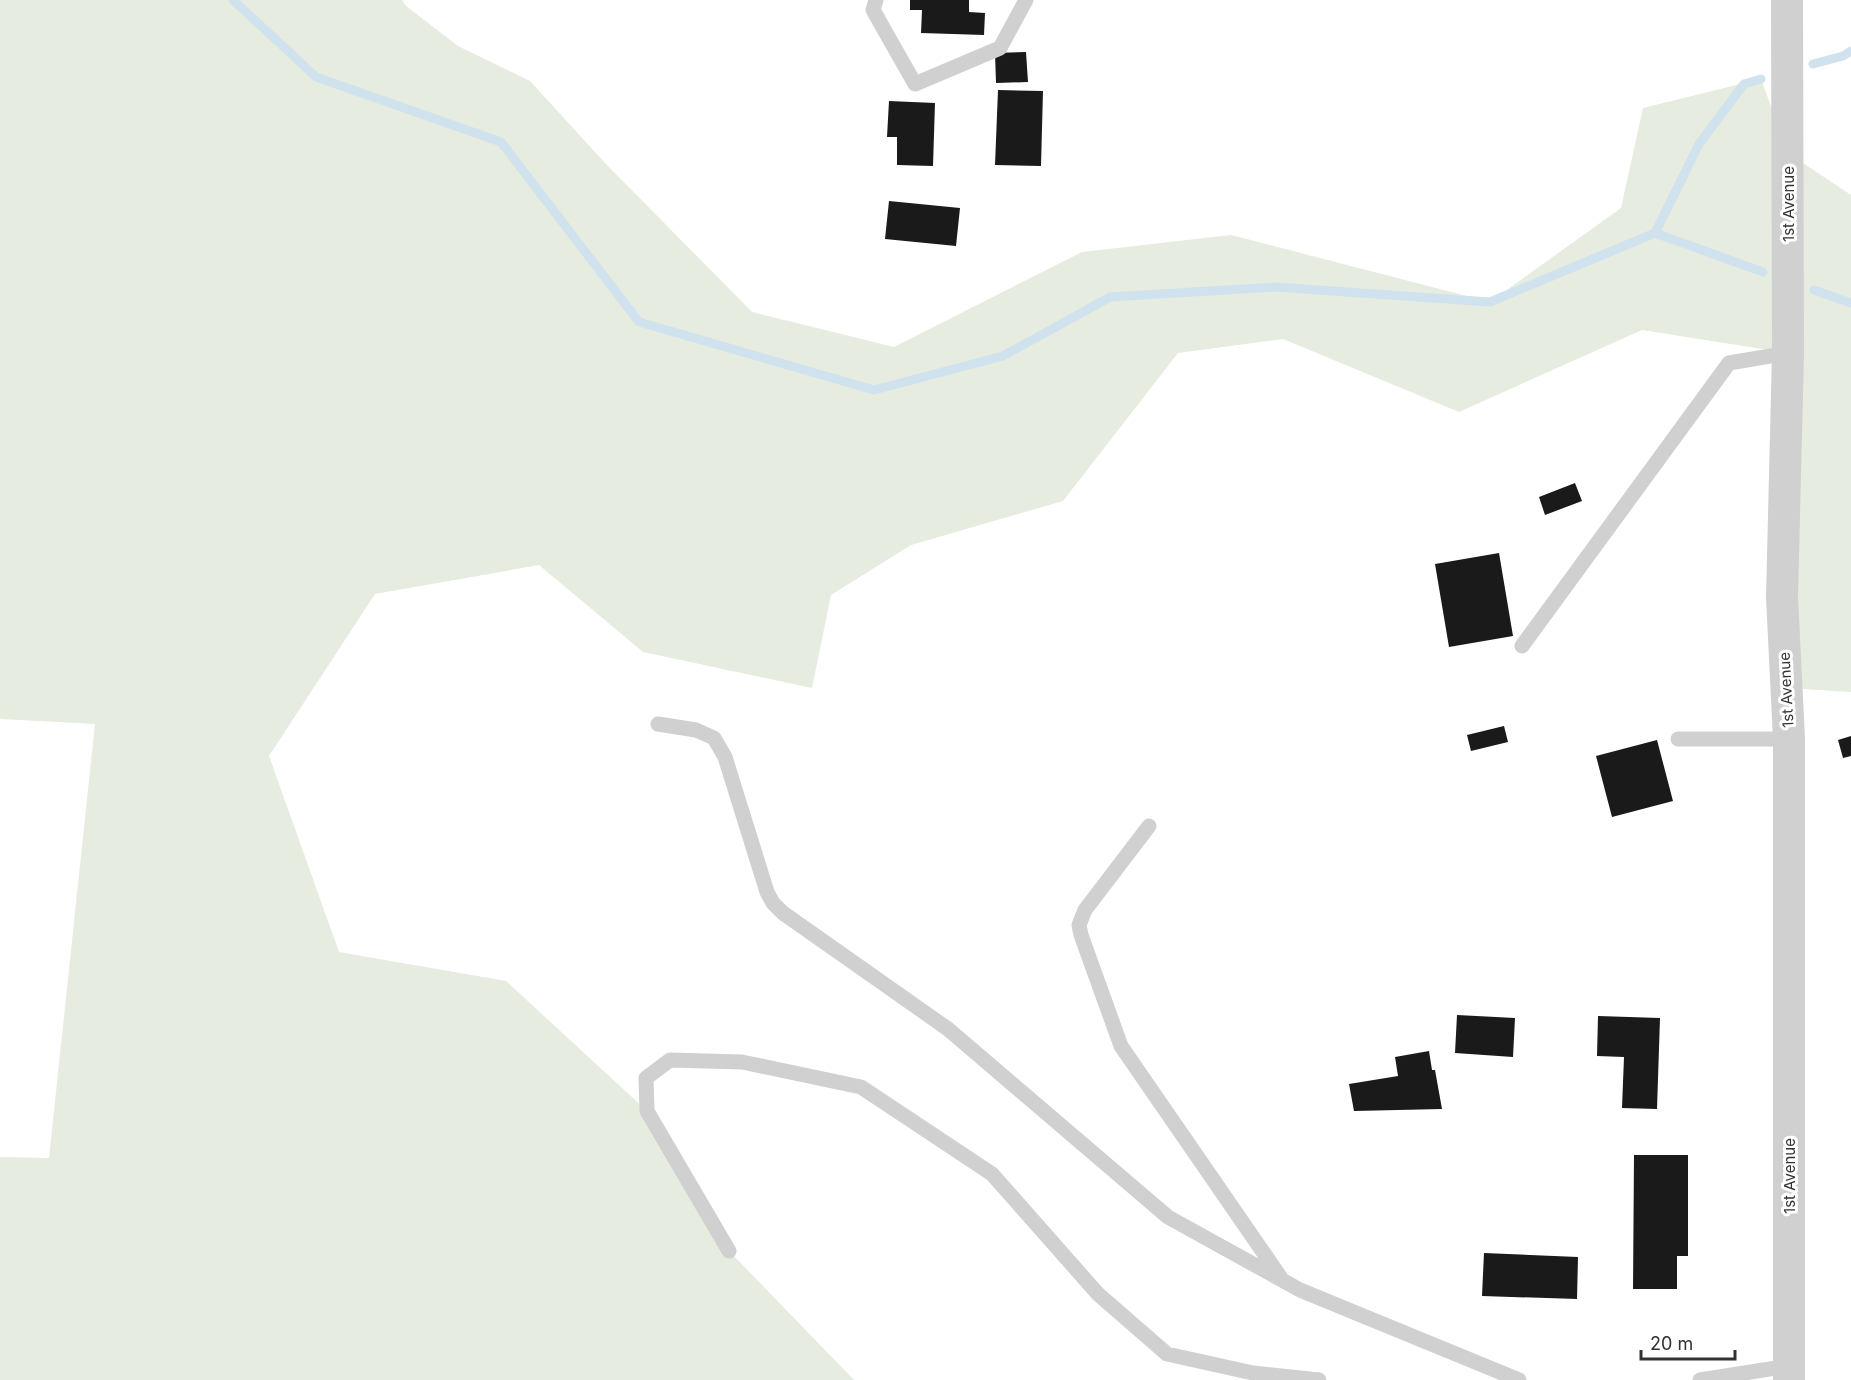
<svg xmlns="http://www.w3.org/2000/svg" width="1851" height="1380" font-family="Inter,sans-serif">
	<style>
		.green { fill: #e6ecdf }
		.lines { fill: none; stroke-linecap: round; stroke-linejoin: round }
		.stream { stroke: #cfe2ee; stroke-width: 9 }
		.building { fill: #1a1a1a }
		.lane { stroke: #d0d0d0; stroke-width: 15 }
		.street { stroke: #d0d0d0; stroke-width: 32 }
		.labels { text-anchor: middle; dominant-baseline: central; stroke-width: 6; stroke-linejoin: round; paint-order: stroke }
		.street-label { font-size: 15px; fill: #333; stroke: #fff }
	</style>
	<rect width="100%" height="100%" fill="#fff"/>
	<path class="green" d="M 0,0 L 402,0 L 406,6 L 458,46 L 530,81 L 605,163 L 752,312 L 894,347 L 1082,252 L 1231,235 L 1490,302 L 1621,208 L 1643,108 L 1761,79 L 1788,153 L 1851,195 L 1851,692 L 1787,688 L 1788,353 L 1642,330 L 1459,412 L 1283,339 L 1178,353 L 1063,501 L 911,545 L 831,595 L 812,688 L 643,652 L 539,565 L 375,594 L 269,756 L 339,952 L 506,981 L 647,1111 L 729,1251 L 854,1380 L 0,1380 L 0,1157 L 49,1158 L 95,724 L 0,719 Z"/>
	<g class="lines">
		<path class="stream" d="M 233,0 L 316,77 L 501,142 L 639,322 L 874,390 L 1003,356 L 1110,297 L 1275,287 L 1490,302 L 1655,233 L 1763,272
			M 1813,64 L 1843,56 L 1851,51
			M 1655,233 L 1699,144 L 1744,84 L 1761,79
			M 1814,290 L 1851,303"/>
	</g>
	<path class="building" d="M 910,0 L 969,0 L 969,12 L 985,13 L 984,35 L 921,33 L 922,10 L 910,10 Z
		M 1026,52 L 1028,82 L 996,83 L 995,53 Z
		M 998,90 L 1043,91 L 1041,166 L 995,165 Z
		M 889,101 L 935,103 L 933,166 L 897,165 L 897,137 L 887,137 Z
		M 889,201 L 960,208 L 956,246 L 885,239 Z
		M 1575,483 L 1582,501 L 1545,515 L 1539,497 Z
		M 1499,553 L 1513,636 L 1449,647 L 1435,564 Z
		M 1504,726 L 1508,742 L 1471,751 L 1467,735 Z
		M 1851,736 L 1851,756 L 1843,758 L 1838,740 Z
		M 1657,740 L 1673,801 L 1612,817 L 1596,756 Z
		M 1457,1015 L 1515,1018 L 1513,1057 L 1455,1053 Z
		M 1598,1016 L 1660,1018 L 1657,1109 L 1622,1108 L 1624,1057 L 1597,1056 Z
		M 1429,1051 L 1432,1070 L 1435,1070 L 1442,1109 L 1354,1111 L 1349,1084 L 1398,1076 L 1395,1057 Z
		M 1634,1155 L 1688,1155 L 1688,1256 L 1677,1256 L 1677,1289 L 1633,1289 Z
		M 1484,1253 L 1578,1257 L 1577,1299 L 1482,1296 Z"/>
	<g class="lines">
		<path class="lane" d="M 876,0 L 873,10 L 915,84 L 1000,48 L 1026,0
			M 1522,646 L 1729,363 L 1788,353
			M 658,724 L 696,730 L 714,738 L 725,757 L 767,892 L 773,903 L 783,913 L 948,1029 L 1168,1217 L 1300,1290 L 1519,1380
			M 1678,739 L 1789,739
			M 1149,826 L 1085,910 L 1079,925 L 1081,935 L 1121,1046 L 1281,1278
			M 729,1251 L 647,1111 L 646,1078 L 670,1060 L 742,1062 L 861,1087 L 992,1174 L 1098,1294 L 1167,1354 L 1253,1373 L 1319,1380
			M 1700,1380 L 1789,1366"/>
		<path class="street" d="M 1787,0 L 1788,353 L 1782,597 L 1789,739 L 1789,1380"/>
	</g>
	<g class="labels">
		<g class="street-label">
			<text transform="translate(1788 204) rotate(-90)">1st Avenue</text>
			<text transform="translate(1786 690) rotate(-93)">1st Avenue</text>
			<text transform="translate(1789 1176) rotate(-90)">1st Avenue</text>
		</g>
	</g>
	<path d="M1641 1350v9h94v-9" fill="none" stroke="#333333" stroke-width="3"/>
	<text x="1650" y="1350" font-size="18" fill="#333333" stroke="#ffffff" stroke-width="4.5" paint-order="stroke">20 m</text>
</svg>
